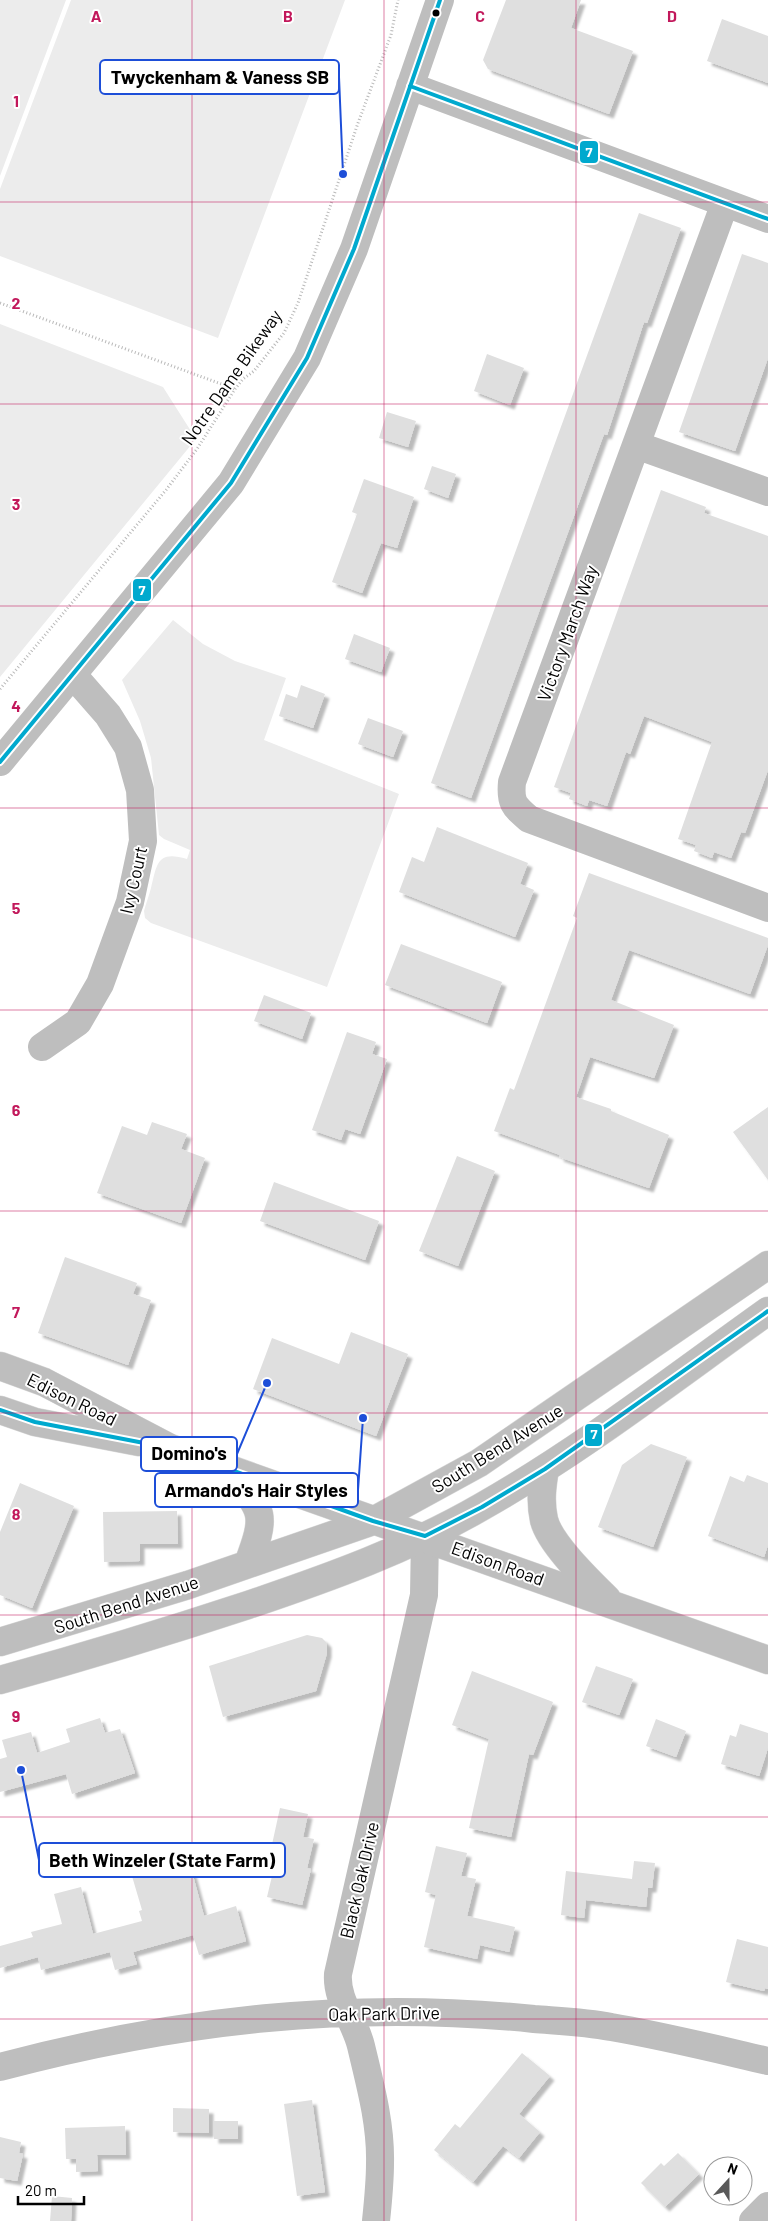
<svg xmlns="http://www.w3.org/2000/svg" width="768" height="2221" font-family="Barlow,sans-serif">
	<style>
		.green { fill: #ececec }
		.building { fill: #dfdfdf; filter: url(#shadow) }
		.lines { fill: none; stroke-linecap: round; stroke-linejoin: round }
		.major-casing { stroke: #dbdbdb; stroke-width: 29 }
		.path { stroke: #b9b9b9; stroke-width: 3; stroke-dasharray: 1 2.5; stroke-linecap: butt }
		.minor { stroke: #bebebe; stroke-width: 28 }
		.major { stroke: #bebebe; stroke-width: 28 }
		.bus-1-casing { stroke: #fff; stroke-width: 8 }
		.bus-1 { stroke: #00a9ce; stroke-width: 4 }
		.grid { fill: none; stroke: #c2185b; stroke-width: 1; stroke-opacity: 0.55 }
		.bus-dot { fill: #000; stroke: #fff; stroke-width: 2 }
		.labels { text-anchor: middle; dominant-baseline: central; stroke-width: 4; stroke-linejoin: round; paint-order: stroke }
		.street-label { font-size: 18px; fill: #000; stroke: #fff }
		.grid-label { font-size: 16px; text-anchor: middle; font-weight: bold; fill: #c2185b; stroke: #fff; stroke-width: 4; stroke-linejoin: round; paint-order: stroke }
		.leader { fill: none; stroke: #1d4ed8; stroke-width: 2 }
		.callout-dot { fill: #1d4ed8; stroke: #fff; stroke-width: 2 }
		.callout { fill: #fff; stroke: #1d4ed8; stroke-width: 2 }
		.callout-label { font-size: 19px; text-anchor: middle; font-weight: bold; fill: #000 }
		.line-badge { stroke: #fff; stroke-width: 2 }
		.badge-label { font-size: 14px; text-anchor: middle; font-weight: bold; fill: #fff }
	</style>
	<defs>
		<filter id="shadow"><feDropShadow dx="4.5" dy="4.5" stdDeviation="1" flood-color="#0004"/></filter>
	</defs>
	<rect width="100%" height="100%" fill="#fff"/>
	<path class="green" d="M 0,0 L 66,0 L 0,176 Z
		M 71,0 L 345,0 L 218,338 L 0,256 L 0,189 Z
		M 0,324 L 163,387 L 196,439 L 0,677 Z
		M 173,620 L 203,644 L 235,661 L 286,678 L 264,740 L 399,794 L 327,987 L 151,923 L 145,918 L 144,911 C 146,903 149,896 151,888 C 157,864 157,850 187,859 L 190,850 L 164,839 L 159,835 L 151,758 L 140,721 L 122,680 Z"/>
	<path class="building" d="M 506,0 L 581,0 L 571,28 L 633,51 L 609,114 L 488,69 L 483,60 Z
		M 722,19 L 768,36 L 768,83 L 707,61 Z
		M 639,213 L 681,228 L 647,323 L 644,322 L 607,435 L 604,434 L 471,798 L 431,783 Z
		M 742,254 L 768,263 L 768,358 L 735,451 L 679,432 Z
		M 487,354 L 524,368 L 510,405 L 474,391 Z
		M 387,412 L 416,421 L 408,447 L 379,438 Z
		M 432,466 L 456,474 L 448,498 L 424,489 Z
		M 364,479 L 414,497 L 397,548 L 381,543 L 362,593 L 332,582 L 357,514 L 352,512 Z
		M 661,490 L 706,507 L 704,513 L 768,536 L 768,770 L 745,833 L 741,832 L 731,858 L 714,852 L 712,858 L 694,851 L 696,845 L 678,839 L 712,742 L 644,716 L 630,754 L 626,752 L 607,806 L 589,800 L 587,806 L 569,799 L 571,793 L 554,787 Z
		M 354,634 L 390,648 L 381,672 L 345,659 Z
		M 301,685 L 325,694 L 313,728 L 279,716 L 286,694 L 297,698 Z
		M 368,718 L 403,731 L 393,757 L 358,744 Z
		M 437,827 L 528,863 L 520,884 L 534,890 L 515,937 L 399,892 L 412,857 L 424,862 Z
		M 589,873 L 768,938 L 768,945 L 750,994 L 629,950 L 611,1000 L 674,1025 L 654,1078 L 590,1057 L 576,1097 L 611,1109 L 611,1111 L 669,1135 L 649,1188 L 559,1157 L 560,1155 L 494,1131 L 510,1088 L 514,1090 L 577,918 L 573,916 Z
		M 401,944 L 502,982 L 487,1023 L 385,985 Z
		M 264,995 L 311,1013 L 302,1039 L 254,1021 Z
		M 347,1032 L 376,1042 L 372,1054 L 387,1059 L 360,1134 L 345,1129 L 341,1140 L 312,1130 Z
		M 768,1107 L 768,1180 L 733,1132 Z
		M 152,1122 L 187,1134 L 181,1149 L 205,1158 L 181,1223 L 97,1193 L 122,1126 L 147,1135 Z
		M 457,1156 L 495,1171 L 458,1266 L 419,1251 Z
		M 274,1182 L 379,1221 L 365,1260 L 260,1221 Z
		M 65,1257 L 137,1283 L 133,1294 L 151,1300 L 128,1365 L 38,1333 Z
		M 351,1332 L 408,1354 L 376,1436 L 253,1389 L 272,1338 L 339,1364 Z
		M 651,1444 L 687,1457 L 653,1547 L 598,1527 L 622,1465 Z
		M 747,1475 L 768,1483 L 768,1545 L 764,1557 L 708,1536 L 730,1476 L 744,1482 Z
		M 20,1483 L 74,1506 L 32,1608 L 0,1595 L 0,1532 Z
		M 177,1511 L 178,1544 L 140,1544 L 140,1561 L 104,1562 L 103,1512 Z
		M 307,1635 L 322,1638 L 327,1643 L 327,1653 L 316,1691 L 223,1717 L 209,1666 Z
		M 596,1666 L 633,1679 L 619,1715 L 582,1702 Z
		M 472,1671 L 553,1702 L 533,1755 L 529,1754 L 511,1837 L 469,1828 L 489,1739 L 452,1725 Z
		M 100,1718 L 105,1733 L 120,1729 L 135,1773 L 72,1794 L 66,1774 L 0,1792 L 0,1759 L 7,1757 L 2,1740 L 31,1732 L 37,1753 L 70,1742 L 66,1729 Z
		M 656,1719 L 686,1731 L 676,1757 L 646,1746 Z
		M 740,1724 L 768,1733 L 768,1748 L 759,1776 L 721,1764 L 730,1735 L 736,1737 Z
		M 280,1808 L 308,1814 L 303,1837 L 314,1839 L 307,1868 L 311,1869 L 302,1905 L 267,1897 L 278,1851 L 271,1849 Z
		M 436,1846 L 467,1853 L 461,1876 L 476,1879 L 467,1916 L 515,1927 L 509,1952 L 480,1945 L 477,1959 L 424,1947 L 436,1895 L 425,1892 Z
		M 153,1860 L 156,1871 L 189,1861 L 204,1916 L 236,1906 L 246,1941 L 199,1955 L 193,1935 L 133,1952 L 137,1964 L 115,1970 L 110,1952 L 41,1970 L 38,1957 L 0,1968 L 0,1946 L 33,1937 L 31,1932 L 62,1924 L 54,1894 L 81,1887 L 93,1934 L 142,1921 L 139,1911 L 142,1910 L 129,1866 Z
		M 634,1861 L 655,1863 L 652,1888 L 648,1888 L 646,1907 L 586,1900 L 584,1918 L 561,1915 L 566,1871 L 632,1879 Z
		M 737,1939 L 768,1947 L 768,1989 L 765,1988 L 764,1991 L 726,1982 Z
		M 522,2053 L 550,2076 L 519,2114 L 540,2132 L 519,2158 L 503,2146 L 473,2182 L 434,2150 L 455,2124 L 460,2128 Z
		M 312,2100 L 325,2192 L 297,2196 L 284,2104 Z
		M 173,2108 L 209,2109 L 209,2133 L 173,2132 Z
		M 214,2121 L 238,2121 L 238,2139 L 214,2139 Z
		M 125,2126 L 126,2155 L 97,2155 L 98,2171 L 76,2172 L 76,2159 L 66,2159 L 65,2128 Z
		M 0,2137 L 21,2142 L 19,2153 L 23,2154 L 17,2181 L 0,2178 Z
		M 678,2153 L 699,2174 L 665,2207 L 641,2183 L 661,2163 L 664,2166 Z
		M 52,2196 L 72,2198 L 71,2221 L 50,2221 Z"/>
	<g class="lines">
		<defs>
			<path id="major" d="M 0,1366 L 44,1382 L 170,1448 L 768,1660
				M 0,1410 L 35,1422 L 139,1442
				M 227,1469 C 263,1511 268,1511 248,1564
				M 545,1469 C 542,1486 540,1502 544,1520 C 550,1544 589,1581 607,1599
				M 0,1642 L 188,1585 L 373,1521 L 479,1463 L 768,1265
				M 0,1680 C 84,1657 166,1632 248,1605 C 328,1578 409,1549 483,1506 C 583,1449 674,1378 768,1311"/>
		</defs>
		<use href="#major" class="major-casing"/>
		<path class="path" d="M 0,303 L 235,389
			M 0,689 L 166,490 L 197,449 L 235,389 L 243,379 L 254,371 L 284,333 L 298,303 L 358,123 L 391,35 L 398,0"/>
		<path class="minor" d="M 410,86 L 768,219
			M 725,203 L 512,782 C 510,803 514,806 529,819 L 768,908
			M 636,445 L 768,492
			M 0,762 L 231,483 L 307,358 L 354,249 L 440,0
			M 42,1047 L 78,1022 L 100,984 L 130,902 L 143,841 L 140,790 L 128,747 L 108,715 L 73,675
			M 0,2067 C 177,2020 351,2000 534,2019 C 559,2021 586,2022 611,2027 C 664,2036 716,2049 768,2061
			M 376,2221 C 378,2202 380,2183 380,2163 C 381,2124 370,2084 361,2046 C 355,2021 336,2000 338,1974 L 424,1595 L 425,1536
			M 753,2221 L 768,2206"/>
		<use href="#major" class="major"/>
		<defs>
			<path id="bus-1" d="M 410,86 L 768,219
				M 0,762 L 231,483 L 307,358 L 354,249 L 440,0
				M 0,1410 L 35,1422 L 170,1448 L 373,1521 L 425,1536 L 482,1507 L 545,1469 L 768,1311"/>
		</defs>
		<use href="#bus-1" class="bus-1-casing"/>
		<use href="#bus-1" class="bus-1"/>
	</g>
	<path class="grid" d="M 192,0 L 192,2221M 384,0 L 384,2221M 576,0 L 576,2221M 0,202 L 768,202M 0,404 L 768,404M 0,606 L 768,606M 0,808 L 768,808M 0,1010 L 768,1010M 0,1211 L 768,1211M 0,1413 L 768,1413M 0,1615 L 768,1615M 0,1817 L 768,1817M 0,2019 L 768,2019"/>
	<circle class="bus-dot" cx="436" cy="13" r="4.5"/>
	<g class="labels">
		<g class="street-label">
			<text transform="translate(231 377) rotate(-55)">Notre Dame Bikeway</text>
			<text transform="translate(567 633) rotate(-70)">Victory March Way</text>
			<text transform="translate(133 880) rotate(-77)">Ivy Court</text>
			<text transform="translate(72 1399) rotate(26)">Edison Road</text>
			<text transform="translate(497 1448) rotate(-32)">South Bend Avenue</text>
			<text transform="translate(498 1563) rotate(20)">Edison Road</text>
			<text transform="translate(126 1604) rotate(-18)">South Bend Avenue</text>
			<text transform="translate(359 1880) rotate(-77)">Black Oak Drive</text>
			<text transform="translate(384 2013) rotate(-1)">Oak Park Drive</text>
		</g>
	</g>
	<g class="grid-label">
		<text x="96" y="22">A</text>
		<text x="288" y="22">B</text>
		<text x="480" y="22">C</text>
		<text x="672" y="22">D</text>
		<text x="16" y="107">1</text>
		<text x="16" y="309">2</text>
		<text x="16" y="510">3</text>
		<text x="16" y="712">4</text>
		<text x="16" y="914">5</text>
		<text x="16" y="1116">6</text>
		<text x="16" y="1318">7</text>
		<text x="16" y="1520">8</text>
		<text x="16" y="1722">9</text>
	</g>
	<path class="leader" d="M343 174L339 77M267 1383L237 1454M363 1418L358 1490M21 1770L39 1860"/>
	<g class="callout-dot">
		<circle cx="343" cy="174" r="5"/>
		<circle cx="267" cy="1383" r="5"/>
		<circle cx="363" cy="1418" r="5"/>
		<circle cx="21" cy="1770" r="5"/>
	</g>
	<g class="callout">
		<rect x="100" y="60" width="239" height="34" rx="5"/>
		<rect x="141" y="1437" width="96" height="34" rx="5"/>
		<rect x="155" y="1473" width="203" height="34" rx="5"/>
		<rect x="39" y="1843" width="246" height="34" rx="5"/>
	</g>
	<g class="callout-label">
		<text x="220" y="84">Twyckenham &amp; Vaness SB</text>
		<text x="189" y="1460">Domino's</text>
		<text x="256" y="1497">Armando's Hair Styles</text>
		<text x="162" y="1867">Beth Winzeler (State Farm)</text>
	</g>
	<g class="line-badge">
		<rect x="579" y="140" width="20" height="24" rx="5" fill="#00a9ce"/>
		<rect x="132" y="578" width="20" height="24" rx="5" fill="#00a9ce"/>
		<rect x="584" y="1423" width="19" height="24" rx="5" fill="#00a9ce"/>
	</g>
	<g class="badge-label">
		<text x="589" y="157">7</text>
		<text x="142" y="595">7</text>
		<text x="594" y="1439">7</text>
	</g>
	<g transform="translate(728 2181) rotate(21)"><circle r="24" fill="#ffffff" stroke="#999999"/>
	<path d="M0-4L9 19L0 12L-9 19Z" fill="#595959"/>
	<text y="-8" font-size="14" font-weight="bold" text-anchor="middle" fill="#000000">N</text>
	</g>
	<path d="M18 2196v8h66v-8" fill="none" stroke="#000000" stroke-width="2.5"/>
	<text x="25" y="2196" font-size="15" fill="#000000" stroke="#ffffff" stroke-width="4" paint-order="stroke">20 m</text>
</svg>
